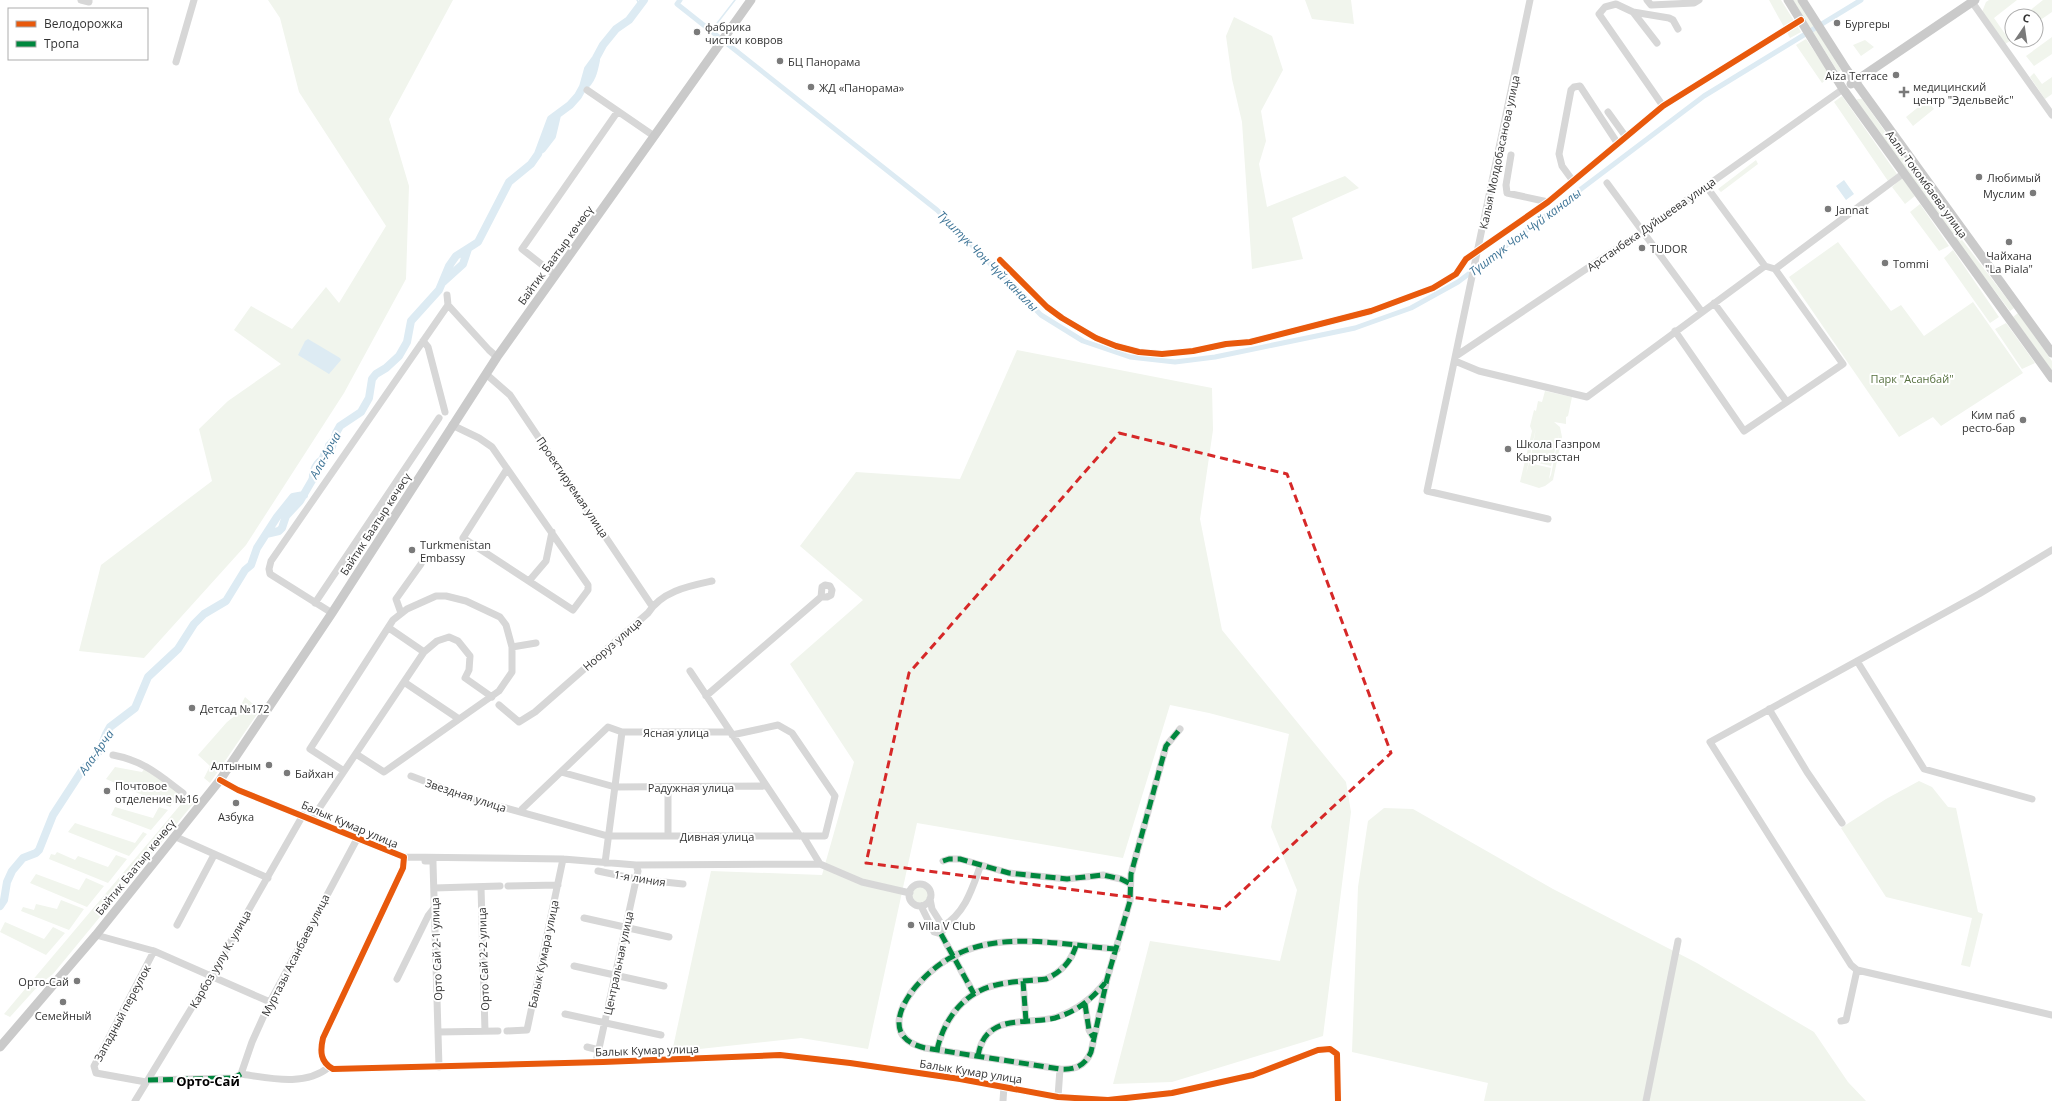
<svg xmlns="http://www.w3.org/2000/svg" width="2052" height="1101" font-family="'Open Sans',sans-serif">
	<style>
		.green { fill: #f1f5ed; fill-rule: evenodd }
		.water { fill: #ddebf3 }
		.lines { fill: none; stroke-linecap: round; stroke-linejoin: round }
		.stream { stroke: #ddebf3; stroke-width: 1.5 }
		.canal { stroke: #ddebf3; stroke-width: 5 }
		.river { stroke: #ddebf3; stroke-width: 8 }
		.minor { stroke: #d7d7d7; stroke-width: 7 }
		.major { stroke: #cacaca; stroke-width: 9 }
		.quiet { stroke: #00873e; stroke-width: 5; stroke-dasharray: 10 5; stroke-linecap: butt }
		.cycleway-casing { stroke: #fff; stroke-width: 8 }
		.cycleway { stroke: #e8590c; stroke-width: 6 }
		.marked { fill: none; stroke: #d62828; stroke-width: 3; stroke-dasharray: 8 5; stroke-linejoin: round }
		.poi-dot { fill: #7a7a7a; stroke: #fff; stroke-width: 1.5 }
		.labels { text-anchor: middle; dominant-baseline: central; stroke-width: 4; stroke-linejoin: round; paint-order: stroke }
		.poi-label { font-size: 11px; fill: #333; stroke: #fff; text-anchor: start }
		.street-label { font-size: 11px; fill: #333; stroke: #fff }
		.park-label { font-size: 11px; fill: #56703f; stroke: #fff }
		.water-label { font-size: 12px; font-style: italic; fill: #3f7597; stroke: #fff }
		.quarter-label { font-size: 13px; font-weight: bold; fill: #000; stroke: #fff }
	</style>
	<rect width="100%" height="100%" fill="#fff"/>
	<path class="green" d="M 268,0 L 453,0 L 389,119 L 409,186 L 406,279 L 344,393 L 246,545 L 144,658 L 79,651 L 101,565 L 212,481 L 199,429 L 228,401 L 281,364 L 234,330 L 251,306 L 292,329 L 326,287 L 339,303 L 386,226 L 299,92 L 280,18 Z
		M 1305,0 L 1351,0 L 1354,24 L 1312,19 Z
		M 1769,0 L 1781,0 L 1801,32 L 1790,38 Z
		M 1793,0 L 1798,0 L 1841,70 L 1838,72 Z
		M 1989,0 L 2017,0 L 1994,18 L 2010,41 L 2005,44 L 1982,12 L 1986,2 Z
		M 2043,0 L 2052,0 L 2052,12 L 2036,23 L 2036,16 L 2023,16 Z
		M 1234,17 L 1272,36 L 1283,70 L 1261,111 L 1266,141 L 1259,164 L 1267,207 L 1345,176 L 1359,188 L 1292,218 L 1303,259 L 1252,269 L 1242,122 L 1232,79 L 1226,36 Z
		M 2052,37 L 2052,54 L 2034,66 L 2026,56 Z
		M 1806,39 L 1831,76 L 1822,83 L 1796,45 Z
		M 1865,40 L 1874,47 L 1861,56 L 1853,45 Z
		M 2034,73 L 2042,84 L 2052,77 L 2052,94 L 2045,99 L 2030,77 Z
		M 1842,96 L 1897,174 L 1888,181 L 1834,102 Z
		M 1858,99 L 1862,99 L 1867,106 L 1953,228 L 2014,308 L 2010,311 L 1931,207 L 1856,100 Z
		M 1927,100 L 1934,109 L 1913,126 L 1906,117 Z
		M 1756,160 L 1758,164 L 1721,192 L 1718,189 Z
		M 1902,178 L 1915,196 L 1905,204 L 1892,187 Z
		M 1920,204 L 1949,246 L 1939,251 L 1910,212 Z
		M 1838,242 L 1891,311 L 1901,305 L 1924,336 L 1973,302 L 2023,373 L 1941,426 L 1933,417 L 1899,437 L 1789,277 Z
		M 1953,250 L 1999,317 L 1990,323 L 1944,258 Z
		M 2018,313 L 2052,361 L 2052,371 L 2013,317 Z
		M 2006,323 L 2035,363 L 2022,369 L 1995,329 Z
		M 1017,350 L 1212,388 L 1213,430 L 1200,519 L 1222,630 L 1346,782 L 1351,812 L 1323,1036 L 1172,1082 L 1113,1084 L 1150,941 L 1280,961 L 1297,890 L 1271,827 L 1289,734 L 1209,713 L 1170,705 L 1123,858 L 917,823 L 868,1049 L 801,1038 L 672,1052 L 711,871 L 822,875 L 854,762 L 790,664 L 863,600 L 800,546 L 856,472 L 960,479 Z
		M 1545,391 L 1572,397 L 1568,416 L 1566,417 L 1566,424 L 1554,422 L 1560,427 L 1562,437 L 1553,480 L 1545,486 L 1539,488 L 1520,482 L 1532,431 L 1530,426 L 1534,410 L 1536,411 L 1538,401 L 1542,402 ZM 1536,428 L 1530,461 L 1551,466 L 1559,434 L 1551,475 L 1549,479 L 1551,468 L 1529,463 L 1526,474 Z
		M 245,697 L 260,710 L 210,783 L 204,778 L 210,766 L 198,755 L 227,722 L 236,715 Z
		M 115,767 L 142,772 L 145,768 L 180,794 L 170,807 L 106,779 Z
		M 1919,781 L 1932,787 L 1948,807 L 1956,808 L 1978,912 L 1983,914 L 1970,967 L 1961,965 L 1972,918 L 1886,897 L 1841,828 L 1886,799 Z
		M 187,797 L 193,804 L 53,974 L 39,985 L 10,1017 L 4,1014 Z
		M 115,807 L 153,818 L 159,807 L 168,810 L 151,830 L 111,815 Z
		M 1384,808 L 1413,809 L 1553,889 L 1697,963 L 1814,1032 L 1848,1082 L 1866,1101 L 1484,1101 L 1488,1083 L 1352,1052 L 1358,887 L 1368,821 Z
		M 75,823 L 135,843 L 143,832 L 147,834 L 129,856 L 68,832 Z
		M 57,852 L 75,860 L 78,856 L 108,867 L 116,855 L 127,859 L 108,883 L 49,859 L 51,854 L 55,855 Z
		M 36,874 L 79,890 L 86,878 L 104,886 L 87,907 L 30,883 Z
		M912 895a8 8 0 1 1 16 0a8 8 0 1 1-16 0Z
		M 61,900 L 84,909 L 69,930 L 21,911 L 23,907 L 34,910 L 36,904 L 57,909 Z
		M 5,922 L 44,939 L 53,927 L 65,933 L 46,955 L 0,932 Z"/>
	<path class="water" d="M 1844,180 L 1854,194 L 1846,200 L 1836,186 Z
		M 308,339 L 340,358 L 341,360 L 329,374 L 298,355 L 305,341 Z"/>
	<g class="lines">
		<path class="stream" d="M 637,0 L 640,6
			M 711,31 L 735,0
			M 451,275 L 454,260
			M 314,476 C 322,471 328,463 328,453
			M 310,483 C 308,471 313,460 324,455 L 326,444 L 336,433"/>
		<path class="canal" d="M 680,0 L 677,4 L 937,210 L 1041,315 L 1083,341 L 1130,357 L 1175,362 L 1215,357 L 1355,328 L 1411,308 L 1458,282 L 1704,96 L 1861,0"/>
		<path class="river" d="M 583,87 C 592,81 594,70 596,60
			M 542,149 L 552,136 L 557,115
			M 442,283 L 463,264 L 468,249
			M 266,534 L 277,517 L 293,497 L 304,495
			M 0,906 L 4,900 L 7,882 L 12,871 L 23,858 L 36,853 L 39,850 L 53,815 L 83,769 L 93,760 L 100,750 L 106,734 L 110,727 L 135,708 L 148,677 L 178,649 L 194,624 L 204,614 L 226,601 L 245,570 L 251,565 L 257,548 L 266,534 L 279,531 L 282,528 L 286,516 L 300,501 L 321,465 L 324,455 L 332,447 L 336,433 L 340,426 L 361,412 L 369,398 L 372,379 L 376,374 L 386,368 L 399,356 L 407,342 L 411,321 L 439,290 L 449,266 L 456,256 L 478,242 L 509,182 L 531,164 L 538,154 L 551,119 L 570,105 L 578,96 L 583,87 L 588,69 L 596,58 L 603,45 L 616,29 L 629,20 L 644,0"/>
		<path class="minor" d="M 81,0 L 89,2 L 89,0
			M 1530,0 L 1427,491 L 1548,519
			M 1647,0 L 1651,5 L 1694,3 L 1699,0
			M 1972,2 L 2052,115
			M 1633,12 L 1657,43
			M 176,62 L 194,0
			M 587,90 L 654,136
			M 1663,106 L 1599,14 L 1605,7 L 1616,4 L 1633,12 L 1669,18 L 1673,20 L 1678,29
			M 1608,112 L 1626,137
			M 1511,155 L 1506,185 L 1507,193 L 1548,202
			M 1573,181 L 1562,166 L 1559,154 L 1571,90 L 1574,87 L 1580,86 L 1618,144
			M 1607,183 L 1702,312
			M 1000,260 L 1047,307 L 1062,318 L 1096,338 L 1116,346 L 1139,352 L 1162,354 L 1193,351 L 1226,344 L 1250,342 L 1371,311 L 1433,288 L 1456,274 L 1466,259 L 1548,202 L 1663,106 L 1801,20
			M 1775,269 L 1904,173
			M 555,275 L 522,249 L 618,111
			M 447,295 L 448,305 L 489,350 L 497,357
			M 1714,303 L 1787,402
			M 1675,331 L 1744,431 L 1843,364 L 1775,269 L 1765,266 L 1706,186
			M 423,341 L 428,347 L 445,412
			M 1456,356 L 1643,231 L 1843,89
			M 1455,361 L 1479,371 L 1587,397 L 1765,266
			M 486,374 L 510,395 L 652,606
			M 452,425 L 479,438 L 492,447 L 588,585 L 588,590 L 573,610 L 463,538 L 507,469
			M 529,581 L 546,561 L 552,532
			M 315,603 L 439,418
			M 332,613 L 270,574 L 269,569 L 271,561 L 448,305
			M 401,613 L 396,599 L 421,564
			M 389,628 L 424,652
			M 512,647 L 536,643
			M 1857,661 L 1924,769 L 2032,799
			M 690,671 L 800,836
			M 404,682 L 459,719
			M 706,696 L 821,597 L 827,597 L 831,595 L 832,590 L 830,586 L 825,585 L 822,587 L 821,597
			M 499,705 L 519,722 L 535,712 L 648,613 C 662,591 689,586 712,581
			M 1769,709 L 1807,772 L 1842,823
			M 113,755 C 144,761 159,775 183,793
			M 344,771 L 310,749 L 393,620 L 407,609 L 436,596 L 446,596 L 466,601 L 500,617 L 506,625 L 512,647 L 512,672 L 499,691 L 384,772 L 356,754
			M 561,772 L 615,787 L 766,786
			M 411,776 L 466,797 L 608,836 L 825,836 L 835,796 L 792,733 L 778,725 L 732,735
			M 220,780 L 238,790 L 404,857 L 403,868 L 323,1038 C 320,1051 320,1062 333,1069 L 603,1062 L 780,1055 L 850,1063 L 960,1079 L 1058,1097 L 1108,1100 L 1172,1093 L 1253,1075 L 1318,1050 L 1330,1049 L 1337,1054 L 1338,1101
			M 668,787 L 668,836
			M 522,812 L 522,809 L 608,727 L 622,732 L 730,732
			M 312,819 L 424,652 L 437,641 L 449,637 L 458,641 L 470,656 L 469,670 L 465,678 L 492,697
			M 803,836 L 820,864
			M 176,837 L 268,878
			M 404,857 L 563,859 L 636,865 L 820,864 L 862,882 L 910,893
			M 425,861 L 433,861 L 433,863 L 439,1067
			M 943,861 L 949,859 L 960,859 L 1009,873 L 1067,879 L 1103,875 L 1121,879 L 1129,883
			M 605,863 L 622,732
			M 598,871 L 636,879 L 683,884
			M909 895a11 11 0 1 1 22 0a11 11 0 1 1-22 0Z
			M 508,886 L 558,885
			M 481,887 L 485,1031
			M 434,888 L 500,886
			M 921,906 L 934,932 L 941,934 L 944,928 L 932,909 L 930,899
			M 584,918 L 669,937
			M 177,925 L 214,855
			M 943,926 C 965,913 972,889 980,867
			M 941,934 L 974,994
			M 96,935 L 154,951 L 270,1002
			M 1117,949 C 1048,944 975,923 921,981 C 911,991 899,1008 899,1023 C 899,1039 913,1045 925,1048 L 1060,1069 C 1075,1070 1085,1066 1091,1052 L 1107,979 L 1130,901 L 1131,874 L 1166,746 L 1180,729
			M 574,966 L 664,986
			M 1857,970 L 1851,965 L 1710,742 L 1979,594 L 2052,550
			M 397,979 L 428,916 L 435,907
			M 1023,981 L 1026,1021
			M 1085,1004 L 1089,1030 L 1093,1037
			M 565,1014 L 661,1035
			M 1841,1021 L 1846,1020 L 1857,970 L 2052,1015
			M 507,1031 L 527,1030 L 563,859
			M 438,1032 L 498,1031
			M 587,1047 L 599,1050
			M 937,1050 C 944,1019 964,992 996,985 C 1012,981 1029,981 1046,979 C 1061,972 1071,962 1076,946
			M 978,1056 C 985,1012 1026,1026 1057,1017 C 1078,1010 1093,998 1106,981
			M 596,1062 L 638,871 L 636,865
			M 241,1074 L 252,1042 L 270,1002 L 357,839
			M 241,1074 C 269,1078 305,1087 329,1067
			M 148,1080 L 234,1078 L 241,1074
			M 146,1082 L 96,1073 L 94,1066 L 154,951
			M 1058,1097 L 1060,1069
			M 135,1101 L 211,976 L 303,815
			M 1003,1101 L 1004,1086
			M 1646,1101 L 1678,941"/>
		<path class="major" d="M 1788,0 L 1843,89 L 2052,378
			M 1802,0 L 1846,69 L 2052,353
			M 1851,84 L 1975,0
			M 0,1047 L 96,935 L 220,780 L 332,613 L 497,357 L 751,0"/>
		<path class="quiet" d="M 943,861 L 949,859 L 960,859 L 1009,873 L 1067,879 L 1103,875 L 1121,879 L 1129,883
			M 941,934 L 974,994
			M 1117,949 C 1048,944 975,923 921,981 C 911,991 899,1008 899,1023 C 899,1039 913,1045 925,1048 L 1060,1069 C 1075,1070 1085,1066 1091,1052 L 1107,979 L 1130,901 L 1131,874 L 1166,746 L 1180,729
			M 1023,981 L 1026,1021
			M 1085,1004 L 1089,1030 L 1093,1037
			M 937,1050 C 944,1019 964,992 996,985 C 1012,981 1029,981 1046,979 C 1061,972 1071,962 1076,946
			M 978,1056 C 985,1013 1024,1025 1055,1018 C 1076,1012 1092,999 1105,983
			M 148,1080 L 234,1078 L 241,1074"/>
		<defs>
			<path id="cycleway" d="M 1000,260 L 1047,307 L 1062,318 L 1096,338 L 1116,346 L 1139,352 L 1162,354 L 1193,351 L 1226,344 L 1250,342 L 1371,311 L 1433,288 L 1456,274 L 1466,259 L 1548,202 L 1663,106 L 1801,20
				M 220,780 L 238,790 L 404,857 L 403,868 L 323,1038 C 320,1051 320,1062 333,1069 L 603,1062 L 780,1055 L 850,1063 L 960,1079 L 1058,1097 L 1108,1100 L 1172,1093 L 1253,1075 L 1318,1050 L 1330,1049 L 1337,1054 L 1338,1101"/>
		</defs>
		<use href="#cycleway" class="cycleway-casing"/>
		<use href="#cycleway" class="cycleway"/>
	</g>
	<path class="marked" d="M 1119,433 L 1287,474 L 1391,753 L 1223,909 L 866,863 L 909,673 Z"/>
	<g class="poi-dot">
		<circle cx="1837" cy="23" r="4"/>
		<circle cx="697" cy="32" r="4"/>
		<circle cx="780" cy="61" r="4"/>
		<circle cx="1896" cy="75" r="4"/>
		<circle cx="811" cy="87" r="4"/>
		<path d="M1902 86h4v4h4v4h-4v4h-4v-4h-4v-4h4z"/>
		<circle cx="1979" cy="177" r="4"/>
		<circle cx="2033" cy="193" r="4"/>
		<circle cx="1828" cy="209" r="4"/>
		<circle cx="2009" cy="242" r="4"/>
		<circle cx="1642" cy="248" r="4"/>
		<circle cx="1885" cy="263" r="4"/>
		<circle cx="2023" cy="420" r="4"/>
		<circle cx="1508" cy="449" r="4"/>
		<circle cx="412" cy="550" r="4"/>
		<circle cx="192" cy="708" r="4"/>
		<circle cx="269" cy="765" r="4"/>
		<circle cx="287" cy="773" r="4"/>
		<circle cx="107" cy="791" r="4"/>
		<circle cx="236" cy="803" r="4"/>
		<circle cx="911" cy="925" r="4"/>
		<circle cx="77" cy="981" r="4"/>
		<circle cx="63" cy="1002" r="4"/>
	</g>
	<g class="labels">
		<g class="poi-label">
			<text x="1845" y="23">Бургеры</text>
			<text x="705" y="26">фабрика<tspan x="705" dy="13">чистки ковров</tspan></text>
			<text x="788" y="61">БЦ Панорама</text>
			<text x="1888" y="75" text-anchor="end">Aiza Terrace</text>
			<text x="1913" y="86">медицинский<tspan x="1913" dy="13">центр "Эдельвейс"</tspan></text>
			<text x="819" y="87">ЖД «Панорама»</text>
			<text x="1987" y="177">Любимый</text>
			<text x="2025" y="193" text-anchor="end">Муслим</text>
			<text x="1836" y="209">Jannat</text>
			<text x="1650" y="248">TUDOR</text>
			<text x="2009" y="255" text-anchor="middle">Чайхана<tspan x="2009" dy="13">"La Piala"</tspan></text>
			<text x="1893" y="263">Tommi</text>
			<text x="2015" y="414" text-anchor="end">Ким паб<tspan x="2015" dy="13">ресто-бар</tspan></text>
			<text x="1516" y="443">Школа Газпром<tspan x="1516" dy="13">Кыргызстан</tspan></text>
			<text x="420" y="544">Turkmenistan<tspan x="420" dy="13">Embassy</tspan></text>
			<text x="200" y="708">Детсад №172</text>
			<text x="261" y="765" text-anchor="end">Алтыным</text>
			<text x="295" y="773">Байхан</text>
			<text x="115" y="785">Почтовое<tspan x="115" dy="13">отделение №16</tspan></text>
			<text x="236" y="816" text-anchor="middle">Азбука</text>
			<text x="919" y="925">Villa V Club</text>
			<text x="69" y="981" text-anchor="end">Орто-Сай</text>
			<text x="63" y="1015" text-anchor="middle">Семейный</text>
		</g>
		<g class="street-label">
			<text transform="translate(1499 152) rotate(-78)">Калыя Молдобасанова улица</text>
			<text transform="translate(1927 184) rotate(54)">Аалы Токомбаева улица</text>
			<text transform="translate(1651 224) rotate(-35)">Арстанбека Дуйшеева улица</text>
			<text transform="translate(555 255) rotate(-54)">Байтик Баатыр көчөсү</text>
			<text transform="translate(573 487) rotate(56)">Проектируемая улица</text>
			<text transform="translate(375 524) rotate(-57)">Байтик Баатыр көчөсү</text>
			<text transform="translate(612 644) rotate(-41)">Нооруз улица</text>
			<text x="676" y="732">Ясная улица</text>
			<text x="691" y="787">Радужная улица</text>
			<text transform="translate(466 795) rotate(18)">Звездная улица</text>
			<text transform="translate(350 824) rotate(23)">Балык Кумар улица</text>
			<text x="717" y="836">Дивная улица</text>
			<text transform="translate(135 867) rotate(-51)">Байтик Баатыр көчөсү</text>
			<text transform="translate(640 878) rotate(9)">1-я линия</text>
			<text transform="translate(436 949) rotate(-92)">Орто Сай 2-1 улица</text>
			<text transform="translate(543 954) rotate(-78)">Балык Кумара улица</text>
			<text transform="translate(295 955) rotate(-63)">Муртазы Асанбаев улица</text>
			<text transform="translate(220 959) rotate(-60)">Карбоз уулу К. улица</text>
			<text transform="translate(483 959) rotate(-92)">Орто Сай 2-2 улица</text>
			<text transform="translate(618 963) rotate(-78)">Центральная улица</text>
			<text transform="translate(122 1013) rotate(-62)">Западный переулок</text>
			<text transform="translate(647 1050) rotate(-2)">Балык Кумар улица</text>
			<text transform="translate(971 1071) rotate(9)">Балык Кумар улица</text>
		</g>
		<g class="park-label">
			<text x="1912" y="378">Парк "Асанбай"</text>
		</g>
		<g class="water-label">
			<text transform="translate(1525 232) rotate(-37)">Түштүк Чоң Чүй каналы</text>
			<text transform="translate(988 261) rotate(45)">Түштүк Чоң Чүй каналы</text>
			<text transform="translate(325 455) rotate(-61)">Ала-Арча</text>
			<text transform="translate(96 752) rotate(-55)">Ала-Арча</text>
		</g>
		<g class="quarter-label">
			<text x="208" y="1081">Орто-Сай</text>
		</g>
	</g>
	<rect x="8" y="8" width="140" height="52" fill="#ffffff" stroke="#adadad"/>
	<rect x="16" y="21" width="20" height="6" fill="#e8590c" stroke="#adadad"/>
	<text x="44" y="28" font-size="12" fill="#333333">Велодорожка</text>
	<rect x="16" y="41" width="20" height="6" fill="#00873e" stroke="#adadad"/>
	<text x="44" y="48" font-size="12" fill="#333333">Тропа</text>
	<g transform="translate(2024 28) rotate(13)"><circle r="19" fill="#ffffff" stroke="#adadad"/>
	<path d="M0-3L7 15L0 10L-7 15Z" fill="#7a7a7a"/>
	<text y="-6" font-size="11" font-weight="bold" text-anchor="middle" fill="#333333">С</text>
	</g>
</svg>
